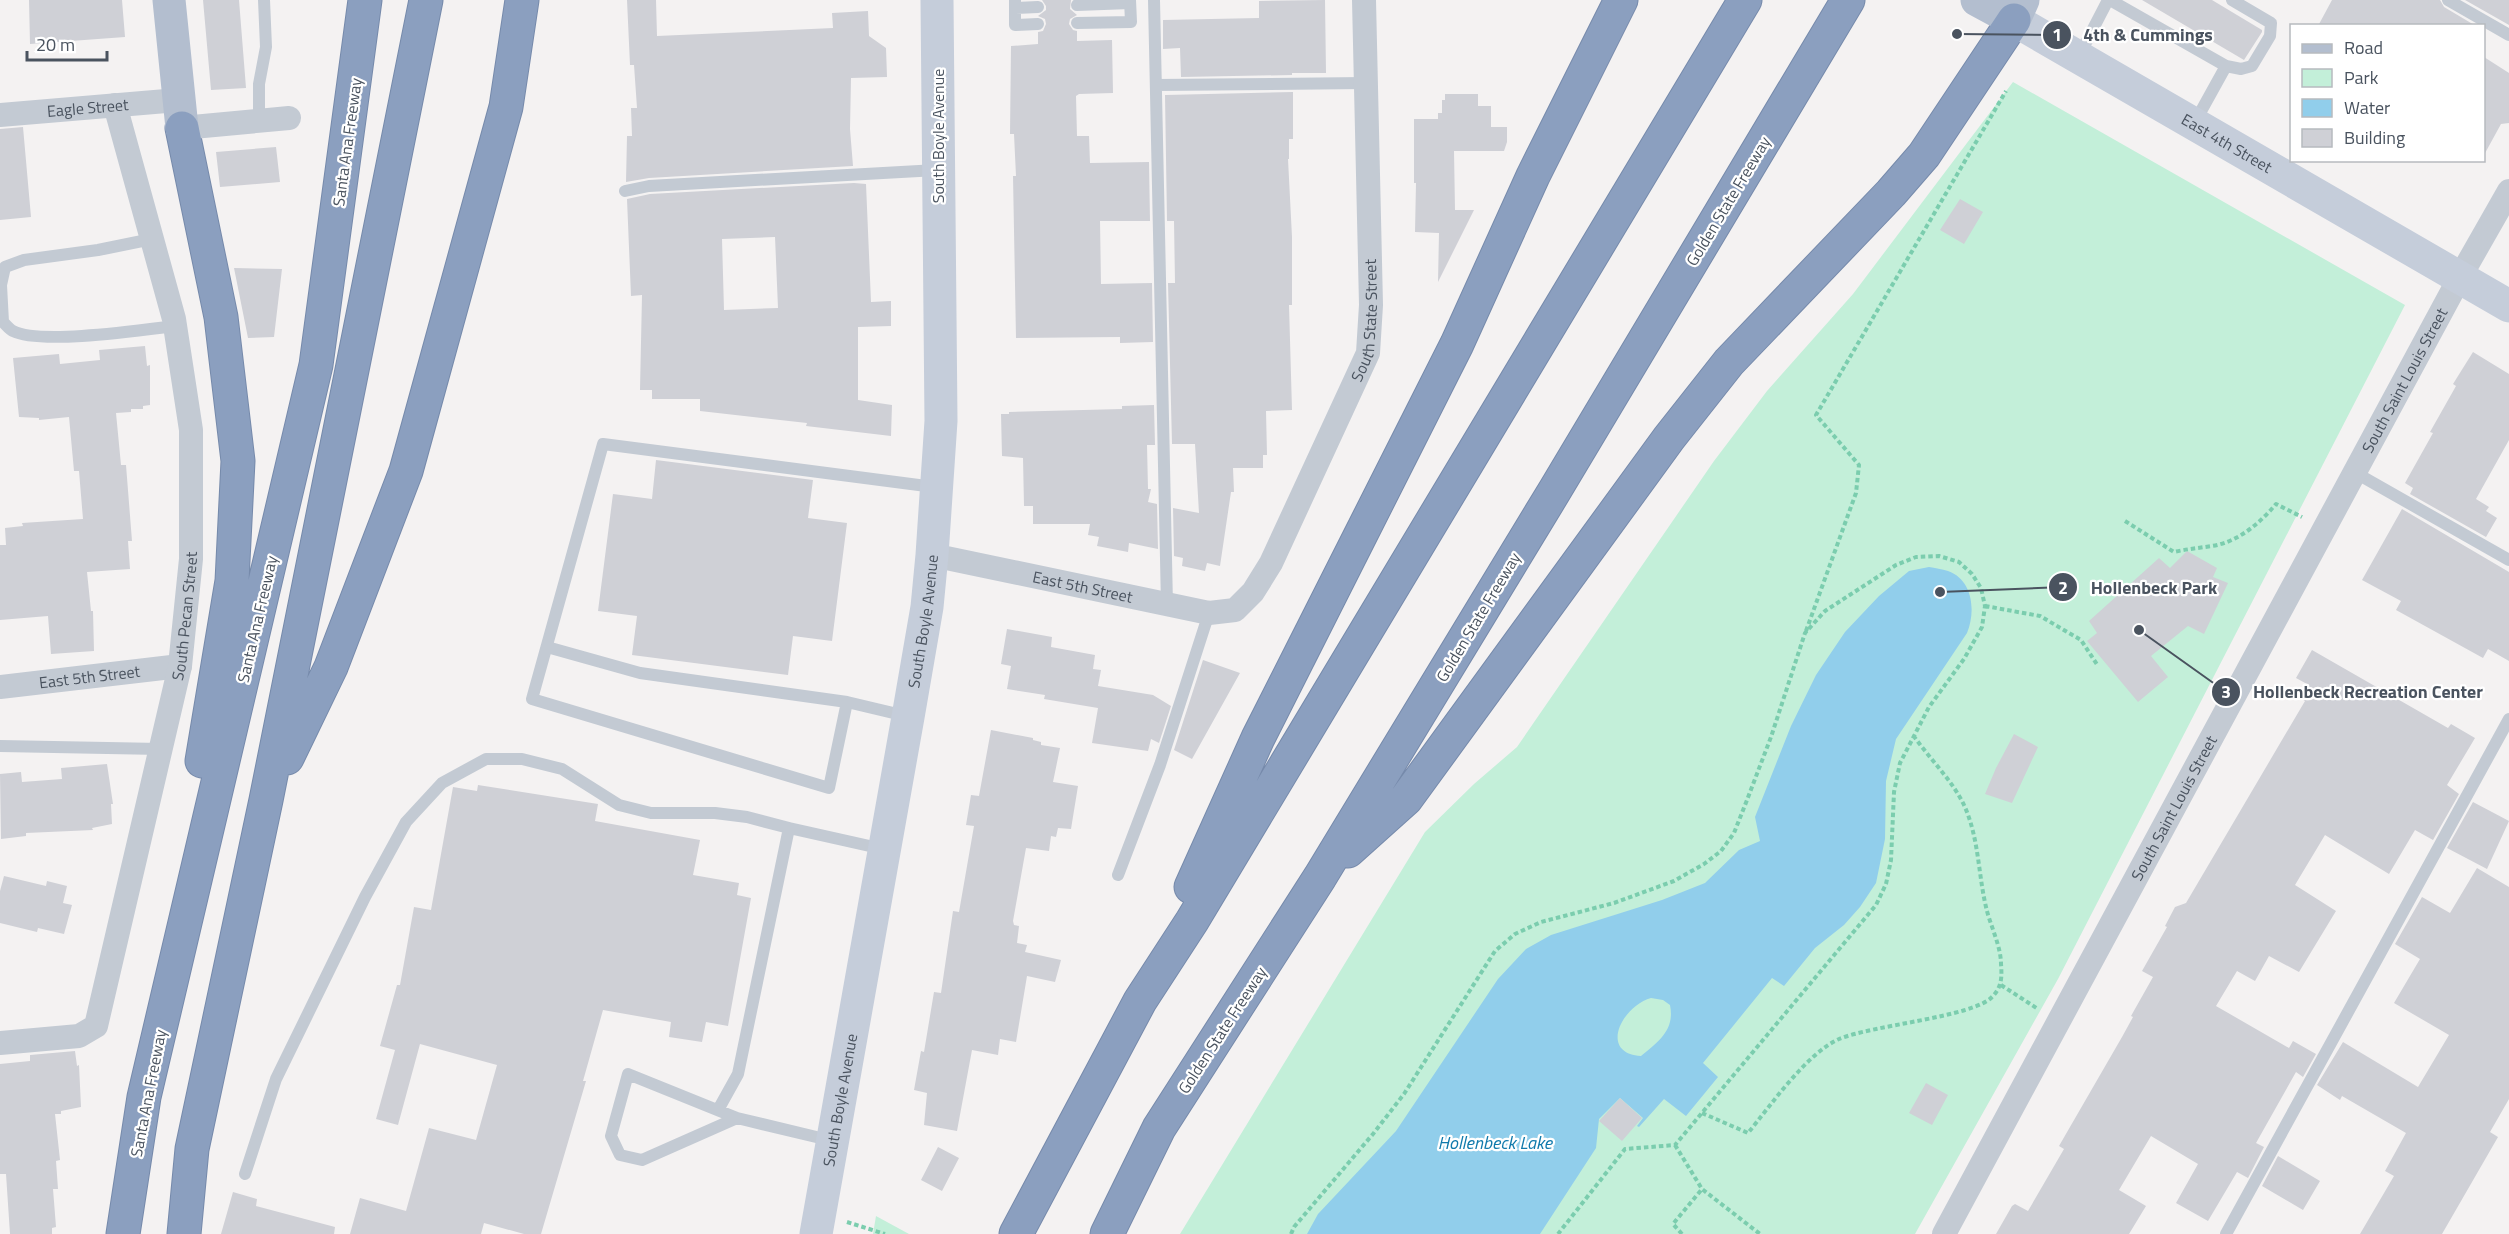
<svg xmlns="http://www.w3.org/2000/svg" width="2509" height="1234" font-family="'Titillium Web',sans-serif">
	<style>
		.green { fill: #c3efd9 }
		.water { fill: #91ceeb; fill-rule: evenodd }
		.building { fill: #cfd0d6; fill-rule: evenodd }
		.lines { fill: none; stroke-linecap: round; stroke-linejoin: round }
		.highway-casing { stroke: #768aab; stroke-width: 35 }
		.path { stroke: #7bcdae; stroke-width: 4; stroke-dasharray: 4.5 3; stroke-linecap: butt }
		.lane { stroke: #c3cad3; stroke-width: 12 }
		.street { stroke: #c3cad3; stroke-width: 24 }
		.secondary { stroke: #c5cdda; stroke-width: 33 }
		.primary { stroke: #b3becf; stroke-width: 33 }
		.highway { stroke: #8b9fbf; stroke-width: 33 }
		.labels { text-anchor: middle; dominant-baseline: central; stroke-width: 4.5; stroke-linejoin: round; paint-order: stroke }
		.street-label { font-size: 16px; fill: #4a535f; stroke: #fff }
		.water-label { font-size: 18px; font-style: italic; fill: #107aac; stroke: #fff }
		.leader { fill: none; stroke: #4a535f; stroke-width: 2 }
		.callout-dot { fill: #4a535f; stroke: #fff; stroke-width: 2 }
		.mark-label { font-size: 18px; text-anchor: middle; font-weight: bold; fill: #fff }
		.callout-label { font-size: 18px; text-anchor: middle; font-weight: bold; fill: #4a535f; stroke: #fff; stroke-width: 4.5; stroke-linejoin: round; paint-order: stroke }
	</style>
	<rect width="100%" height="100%" fill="#f4f2f2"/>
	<path class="green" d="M 2013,82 L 2405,305 L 2058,979 L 1915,1234 L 1180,1234 L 1425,832 L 1474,784 L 1517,747 L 1714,461 L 1767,391 L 1853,294 Z
		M 876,1216 L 909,1234 L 873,1234 Z"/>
	<path class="water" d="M 1929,567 C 1935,568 1942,569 1948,571 C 1973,580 1976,611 1967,633 L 1896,739 L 1886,781 L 1885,839 L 1876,883 L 1860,907 L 1844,925 L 1815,948 L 1784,986 L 1772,978 L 1703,1063 L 1718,1077 L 1686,1116 L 1664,1099 L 1639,1127 L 1637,1126 L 1643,1118 L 1620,1098 L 1599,1119 L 1596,1148 L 1540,1234 L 1307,1234 L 1318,1214 L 1396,1131 L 1498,979 L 1526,949 L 1551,935 L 1662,900 L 1705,883 L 1739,850 L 1760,841 L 1755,817 L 1791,726 L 1816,675 L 1845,632 L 1879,596 L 1909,571 ZM 1651,998 L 1663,1000 L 1670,1005 C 1675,1030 1659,1041 1641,1056 C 1598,1053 1622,1006 1651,998 Z"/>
	<path class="building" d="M 29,0 L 122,0 L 125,37 L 30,44 Z
		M 203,0 L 239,0 L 246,88 L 211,90 Z
		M 627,0 L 656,0 L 657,36 L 833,28 L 832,13 L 868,11 L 869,36 L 886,48 L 887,77 L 851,78 L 850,129 L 853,166 L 649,178 L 626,182 L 627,136 L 632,136 L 631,108 L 637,108 L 634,65 L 630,65 Z
		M 1042,0 L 1071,0 L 1070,9 L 1077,15 L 1070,19 L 1069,24 L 1073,30 L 1077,31 L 1077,41 L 1112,40 L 1113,93 L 1079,94 L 1076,96 L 1077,136 L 1089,136 L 1090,163 L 1149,162 L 1150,221 L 1100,221 L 1101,284 L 1152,283 L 1153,342 L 1120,343 L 1120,337 L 1016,338 L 1013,176 L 1016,176 L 1014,134 L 1010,134 L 1011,46 L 1038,44 L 1038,32 L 1043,31 L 1046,24 L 1045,19 L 1038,16 L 1046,10 L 1046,6 Z
		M 1325,0 L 1326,73 L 1292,73 L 1292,75 L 1181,77 L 1180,48 L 1163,49 L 1163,20 L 1259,18 L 1259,1 Z
		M 2142,0 L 2212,0 L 2262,30 L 2262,32 L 2244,60 Z
		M 2332,0 L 2440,0 L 2444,7 L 2476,26 L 2318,26 Z
		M 2465,0 L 2509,0 L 2509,25 Z
		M 2484,57 L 2509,73 L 2509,123 L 2501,124 L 2484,155 Z
		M 1293,92 L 1293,139 L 1289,139 L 1289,159 L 1288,159 L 1292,237 L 1292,305 L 1289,305 L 1292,410 L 1266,411 L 1267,455 L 1263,455 L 1263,468 L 1233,468 L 1234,492 L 1231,492 L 1220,566 L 1207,563 L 1205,571 L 1182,566 L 1183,558 L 1174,556 L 1173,508 L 1199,513 L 1195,444 L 1172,444 L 1168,283 L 1175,283 L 1174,221 L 1167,221 L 1165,95 Z
		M 1445,94 L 1478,94 L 1478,106 L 1491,106 L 1491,127 L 1507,127 L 1507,142 L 1504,151 L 1454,151 L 1455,210 L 1474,210 L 1438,282 L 1439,233 L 1415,232 L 1416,183 L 1414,183 L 1414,119 L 1438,119 L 1438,113 L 1442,113 L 1442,100 L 1445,100 Z
		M 23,127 L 31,217 L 0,220 L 0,129 Z
		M 276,147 L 280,182 L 220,187 L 216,152 Z
		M 854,183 L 866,184 L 871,302 L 891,301 L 891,326 L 858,327 L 858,400 L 892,405 L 891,436 L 806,426 L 807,423 L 700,411 L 700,399 L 652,399 L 652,390 L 640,390 L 642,295 L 631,296 L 627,199 L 650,194 ZM 775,237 L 778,308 L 724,310 L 722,239 Z
		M 1960,199 L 1983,212 L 1964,244 L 1940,230 Z
		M 234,268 L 282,269 L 274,337 L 248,338 Z
		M 145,346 L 147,366 L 150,365 L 150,405 L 143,406 L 143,409 L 131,409 L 131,412 L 116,413 L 121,465 L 126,465 L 132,541 L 128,541 L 130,569 L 87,572 L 91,611 L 93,611 L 94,651 L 51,654 L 48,616 L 0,620 L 0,545 L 6,545 L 5,528 L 23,526 L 22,523 L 83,519 L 79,471 L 74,471 L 69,417 L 39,420 L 39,418 L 19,417 L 13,358 L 59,354 L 60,364 L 100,360 L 99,350 Z
		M 2473,352 L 2509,374 L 2509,440 L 2476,499 L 2489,507 L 2486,511 L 2497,518 L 2486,537 L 2410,494 L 2413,488 L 2405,483 L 2433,433 L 2430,432 L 2456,386 L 2453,384 Z
		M 1154,405 L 1155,445 L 1147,445 L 1148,489 L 1151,489 L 1148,502 L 1157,504 L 1158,549 L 1129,543 L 1128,552 L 1097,546 L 1099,537 L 1088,535 L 1090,524 L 1033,524 L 1033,506 L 1024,506 L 1023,458 L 1002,456 L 1001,414 L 1009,414 L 1009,412 L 1122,409 L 1122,406 Z
		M 656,460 L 813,480 L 808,518 L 847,523 L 832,641 L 793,636 L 788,675 L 632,655 L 637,616 L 598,611 L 613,494 L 652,499 Z
		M 2402,509 L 2509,572 L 2509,661 L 2488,649 L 2483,658 L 2396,610 L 2401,601 L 2362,580 Z
		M 2187,551 L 2217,568 L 2213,577 L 2228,583 L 2204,634 L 2188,626 L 2151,656 L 2168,677 L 2138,702 L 2087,641 L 2097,633 L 2089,621 L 2159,558 L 2170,568 Z
		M 1007,629 L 1052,637 L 1051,647 L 1095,655 L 1093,669 L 1101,670 L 1098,686 L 1153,695 L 1171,706 L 1159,743 L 1151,739 L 1148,751 L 1092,743 L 1098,708 L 1044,699 L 1045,695 L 1007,689 L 1011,666 L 1001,664 Z
		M 2312,650 L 2448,728 L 2451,724 L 2475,738 L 2447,785 L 2459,794 L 2433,840 L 2415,830 L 2389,874 L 2325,835 L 2295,885 L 2336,911 L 2299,972 L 2269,956 L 2255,981 L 2237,971 L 2216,1006 L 2289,1048 L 2293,1041 L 2316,1054 L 2303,1077 L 2296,1072 L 2256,1143 L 2264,1147 L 2248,1178 L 2237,1172 L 2208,1221 L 2176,1203 L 2198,1164 L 2151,1136 L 2119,1190 L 2146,1206 L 2129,1234 L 1996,1234 L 2012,1206 L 2015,1204 L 2028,1211 L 2064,1149 L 2059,1146 L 2122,1037 L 2133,1017 L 2131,1016 L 2153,977 L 2142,971 L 2167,927 L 2165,926 L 2175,907 L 2186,903 L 2305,701 L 2301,698 L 2301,695 L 2307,684 L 2296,678 Z
		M 1203,660 L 1240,673 L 1192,759 L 1174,750 Z
		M 991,730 L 1033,738 L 1033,740 L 1041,742 L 1041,745 L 1060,748 L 1053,782 L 1078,786 L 1071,829 L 1058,828 L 1056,837 L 1051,836 L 1049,851 L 1026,848 L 1013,921 L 1014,925 L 1019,926 L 1017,943 L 1027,945 L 1025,952 L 1061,960 L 1055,982 L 1027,976 L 1016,1042 L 1000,1039 L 998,1055 L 972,1050 L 957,1131 L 924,1125 L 927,1093 L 914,1090 L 921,1051 L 924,1052 L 934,992 L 941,993 L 953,911 L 959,912 L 974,826 L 966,825 L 971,795 L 979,796 Z
		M 2014,734 L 2038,747 L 2012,803 L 1985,794 L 1996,768 Z
		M 107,764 L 113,804 L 111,804 L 112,824 L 92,828 L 93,830 L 26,833 L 26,836 L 1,839 L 0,774 L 21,772 L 22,782 L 62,779 L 61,768 Z
		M 478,785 L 598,804 L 595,821 L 700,840 L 693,875 L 739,883 L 737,895 L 751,898 L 728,1026 L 706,1022 L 702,1042 L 669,1037 L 671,1022 L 603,1010 L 583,1081 L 586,1081 L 541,1234 L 524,1234 L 484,1223 L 481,1234 L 350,1234 L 360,1198 L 406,1211 L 429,1128 L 476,1140 L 497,1065 L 420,1044 L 398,1125 L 376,1119 L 395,1050 L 380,1046 L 397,985 L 400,985 L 414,907 L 431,910 L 453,787 L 477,791 Z
		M 2473,802 L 2509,821 L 2487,869 L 2447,848 Z
		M 2477,868 L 2509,887 L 2509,1099 L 2490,1132 L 2498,1137 L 2442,1234 L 2360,1234 L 2394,1176 L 2385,1171 L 2406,1133 L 2342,1096 L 2340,1100 L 2317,1085 L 2343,1042 L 2418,1087 L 2449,1035 L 2394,1003 L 2420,959 L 2395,944 L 2422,897 L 2450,913 Z
		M 4,876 L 46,886 L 47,881 L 67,886 L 63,903 L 72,905 L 64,934 L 38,928 L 37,932 L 0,923 L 0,891 Z
		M 75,1051 L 77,1066 L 79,1065 L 81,1107 L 61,1111 L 61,1114 L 55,1114 L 60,1160 L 56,1161 L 58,1189 L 53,1189 L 56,1227 L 52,1228 L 52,1234 L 10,1234 L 6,1174 L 0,1174 L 0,1064 L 30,1061 L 30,1055 Z
		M 1926,1083 L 1948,1095 L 1932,1125 L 1909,1113 Z
		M 1620,1098 L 1642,1118 L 1622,1141 L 1599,1121 Z
		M 938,1147 L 959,1158 L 942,1191 L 921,1180 Z
		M 2278,1156 L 2320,1181 L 2303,1210 L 2262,1186 Z
		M 233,1192 L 257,1199 L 256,1206 L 335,1227 L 334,1234 L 221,1234 Z"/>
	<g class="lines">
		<defs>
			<path id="highway" d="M 182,128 L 221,317 L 238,461 L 232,581 L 202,761
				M 287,758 L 331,667 L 406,471 L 506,107 L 522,0
				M 1348,851 L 1406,799 L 1669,438 L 1729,362 L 1891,193 L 1924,155 L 2014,20
				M 1191,887 L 1258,738 L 1457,344 L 1533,176 L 1621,0
				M 123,1234 L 144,1097 L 316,365 L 365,0
				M 184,1234 L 192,1149 L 266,800 L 426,0
				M 1016,1234 L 1140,1001 L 1192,921 L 1745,0
				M 1107,1234 L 1159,1128 L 1320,877 L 1555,490 L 1848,0"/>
		</defs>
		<use href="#highway" class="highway-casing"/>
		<path class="path" d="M 2125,521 L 2174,552 C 2187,549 2199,548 2212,546 C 2238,542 2260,523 2276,504 L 2302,517
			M 1985,606 L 2040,616 L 2081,640 L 2098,666
			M 1806,631 L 1856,493 L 1859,465 L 1816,415 L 2006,91
			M 2001,985 L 2038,1009
			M 1702,1113 L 1748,1133 C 1771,1105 1807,1053 1839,1039 C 1873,1025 1973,1017 1992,997 C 2002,987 2002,977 2001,964 C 2001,946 1990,925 1986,907 C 1978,873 1979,838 1964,805 C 1952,780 1929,758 1913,735
			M 1675,1145 L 1702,1189 L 1760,1234
			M 847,1222 L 885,1234
			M 1291,1234 L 1294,1227 L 1373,1134 L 1404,1094 L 1495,951 L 1515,934 L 1541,922 L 1614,903 L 1674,881 L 1704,864 L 1721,851 L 1734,833 L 1747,800 L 1771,737 L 1805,633 L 1825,611 L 1896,565 L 1916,557 L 1939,556 L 1959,562 L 1972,574 L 1981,588 L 1985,606 L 1982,627 L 1964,659 L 1929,707 L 1900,763 L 1894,792 L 1891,860 L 1886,884 L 1876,905 L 1675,1145 L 1625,1149 L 1558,1234
			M 1682,1234 L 1673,1224 L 1702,1189"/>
		<path class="lane" d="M 1015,0 L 1015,25 L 1038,24
			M 1154,0 L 1167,605
			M 2110,0 L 2226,66 L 2195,122
			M 2448,0 L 2509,35
			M 1077,5 L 1130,3
			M 1015,8 L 1038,7
			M 1077,23 L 1131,22 L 1130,0
			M 2079,56 L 2108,0
			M 2226,66 L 2241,69 L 2252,66 L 2270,36 L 2271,23 L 2232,0
			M 1156,85 L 1366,83
			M 259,121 L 259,84 L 266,47 L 264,0
			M 625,191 L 649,186 L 937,170
			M 152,239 L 98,250 L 24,260 L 5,267 L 1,285 L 3,322 C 6,325 10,330 13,331 C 40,345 142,330 175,326
			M 2354,472 L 2509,560
			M 547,647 L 640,673 L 847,702
			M 906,716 L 847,702 L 829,788 L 532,699 L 603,444 L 934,487
			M 0,746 L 161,749
			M 1118,875 L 1160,765 L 1209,613
			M 718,1110 L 738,1074 L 789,828 L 883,849
			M 737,1118 L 642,1160 L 620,1155 L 611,1136 L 628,1074 L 737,1118 L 833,1141
			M 245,1174 L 276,1079 L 365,897 L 406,822 L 442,783 L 486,759 L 522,759 L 562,769 L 619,805 L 651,813 L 715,813 L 747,817 L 789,828
			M 2226,1234 L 2509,719"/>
		<g class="street">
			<path id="s1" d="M 0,115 L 178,100"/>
			<path d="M 182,128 L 289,118"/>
			<path id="s2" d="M 932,555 L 1209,613 L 1235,610 L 1253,592 L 1271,563 L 1368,353 L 1371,305 L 1364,0"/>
			<path id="s3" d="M 0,687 L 180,666"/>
			<path id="s4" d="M 0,1043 L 79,1036 L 96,1026 L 180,666 L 191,559 L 191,430 L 174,319 L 115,105"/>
			<path id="s5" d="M 1944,1234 L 2460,277 L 2509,191"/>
		</g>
		<g class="secondary">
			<path id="s6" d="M 2014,20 L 2509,306"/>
			<path id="s7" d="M 816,1234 L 908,717 L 927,607 L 932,555 L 941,421 L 937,0"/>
		</g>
		<path class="primary" d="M 169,0 L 182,128
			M 1977,0 L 2014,20 L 2023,0"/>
		<use href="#highway" class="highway"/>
	</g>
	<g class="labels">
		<g class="street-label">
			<text stroke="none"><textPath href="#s1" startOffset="88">Eagle Street</textPath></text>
			<text transform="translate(938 136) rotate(-90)">South Boyle Avenue</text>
			<text transform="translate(347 142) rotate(-82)">Santa Ana Freeway</text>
			<text stroke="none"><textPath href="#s6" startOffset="246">East 4th Street</textPath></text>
			<text transform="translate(1728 201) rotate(-59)">Golden State Freeway</text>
			<text stroke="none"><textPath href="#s2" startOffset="632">South State Street</textPath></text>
			<text stroke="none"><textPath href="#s5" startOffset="970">South Saint Louis Street</textPath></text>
			<text stroke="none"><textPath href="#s2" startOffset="154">East 5th Street</textPath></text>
			<text stroke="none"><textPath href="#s4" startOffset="519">South Pecan Street</textPath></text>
			<text transform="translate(1478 617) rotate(-59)">Golden State Freeway</text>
			<text transform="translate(257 619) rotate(-77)">Santa Ana Freeway</text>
			<text stroke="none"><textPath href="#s7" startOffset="622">South Boyle Avenue</textPath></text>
			<text stroke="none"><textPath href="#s3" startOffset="90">East 5th Street</textPath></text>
			<text stroke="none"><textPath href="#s5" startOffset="484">South Saint Louis Street</textPath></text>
			<text transform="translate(1222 1030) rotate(-57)">Golden State Freeway</text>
			<text transform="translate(148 1093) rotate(-79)">Santa Ana Freeway</text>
			<text stroke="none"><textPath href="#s7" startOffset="136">South Boyle Avenue</textPath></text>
		</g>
		<g class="water-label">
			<text x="1495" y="1142">Hollenbeck Lake</text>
		</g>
	</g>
	<path class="leader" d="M1957 34L2057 35M1940 592L2063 587M2139 630L2226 692"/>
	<g class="callout-dot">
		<circle cx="1957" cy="34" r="6"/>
		<circle cx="1940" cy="592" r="6"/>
		<circle cx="2139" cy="630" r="6"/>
		<circle cx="2057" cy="35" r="15"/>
		<circle cx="2063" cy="587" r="15"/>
		<circle cx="2226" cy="692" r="15"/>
	</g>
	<g class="mark-label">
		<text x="2057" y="41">1</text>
		<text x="2063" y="594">2</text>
		<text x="2226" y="698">3</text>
	</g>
	<g class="callout-label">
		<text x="2148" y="41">4th &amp; Cummings</text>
		<text x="2154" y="594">Hollenbeck Park</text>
		<text x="2368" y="698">Hollenbeck Recreation Center</text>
	</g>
	<rect x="2290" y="24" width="195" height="138" fill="#ffffff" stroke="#b7babf" stroke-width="1.5"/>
	<rect x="2302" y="44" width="30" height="9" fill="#b3becf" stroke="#b7babf" stroke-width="1.5"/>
	<text x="2344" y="54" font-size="18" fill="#4a535f">Road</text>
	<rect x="2302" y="69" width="30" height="18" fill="#c3efd9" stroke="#b7babf" stroke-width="1.5"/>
	<text x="2344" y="84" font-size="18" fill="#4a535f">Park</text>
	<rect x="2302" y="99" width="30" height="18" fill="#91ceeb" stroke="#b7babf" stroke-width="1.5"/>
	<text x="2344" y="114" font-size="18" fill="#4a535f">Water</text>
	<rect x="2302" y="129" width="30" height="18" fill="#cfd0d6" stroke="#b7babf" stroke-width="1.5"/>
	<text x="2344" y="144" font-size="18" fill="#4a535f">Building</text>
	<path d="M27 51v9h80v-9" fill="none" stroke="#4a535f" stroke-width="3"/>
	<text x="36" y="51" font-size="18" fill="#4a535f" stroke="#ffffff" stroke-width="4.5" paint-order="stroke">20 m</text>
</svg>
